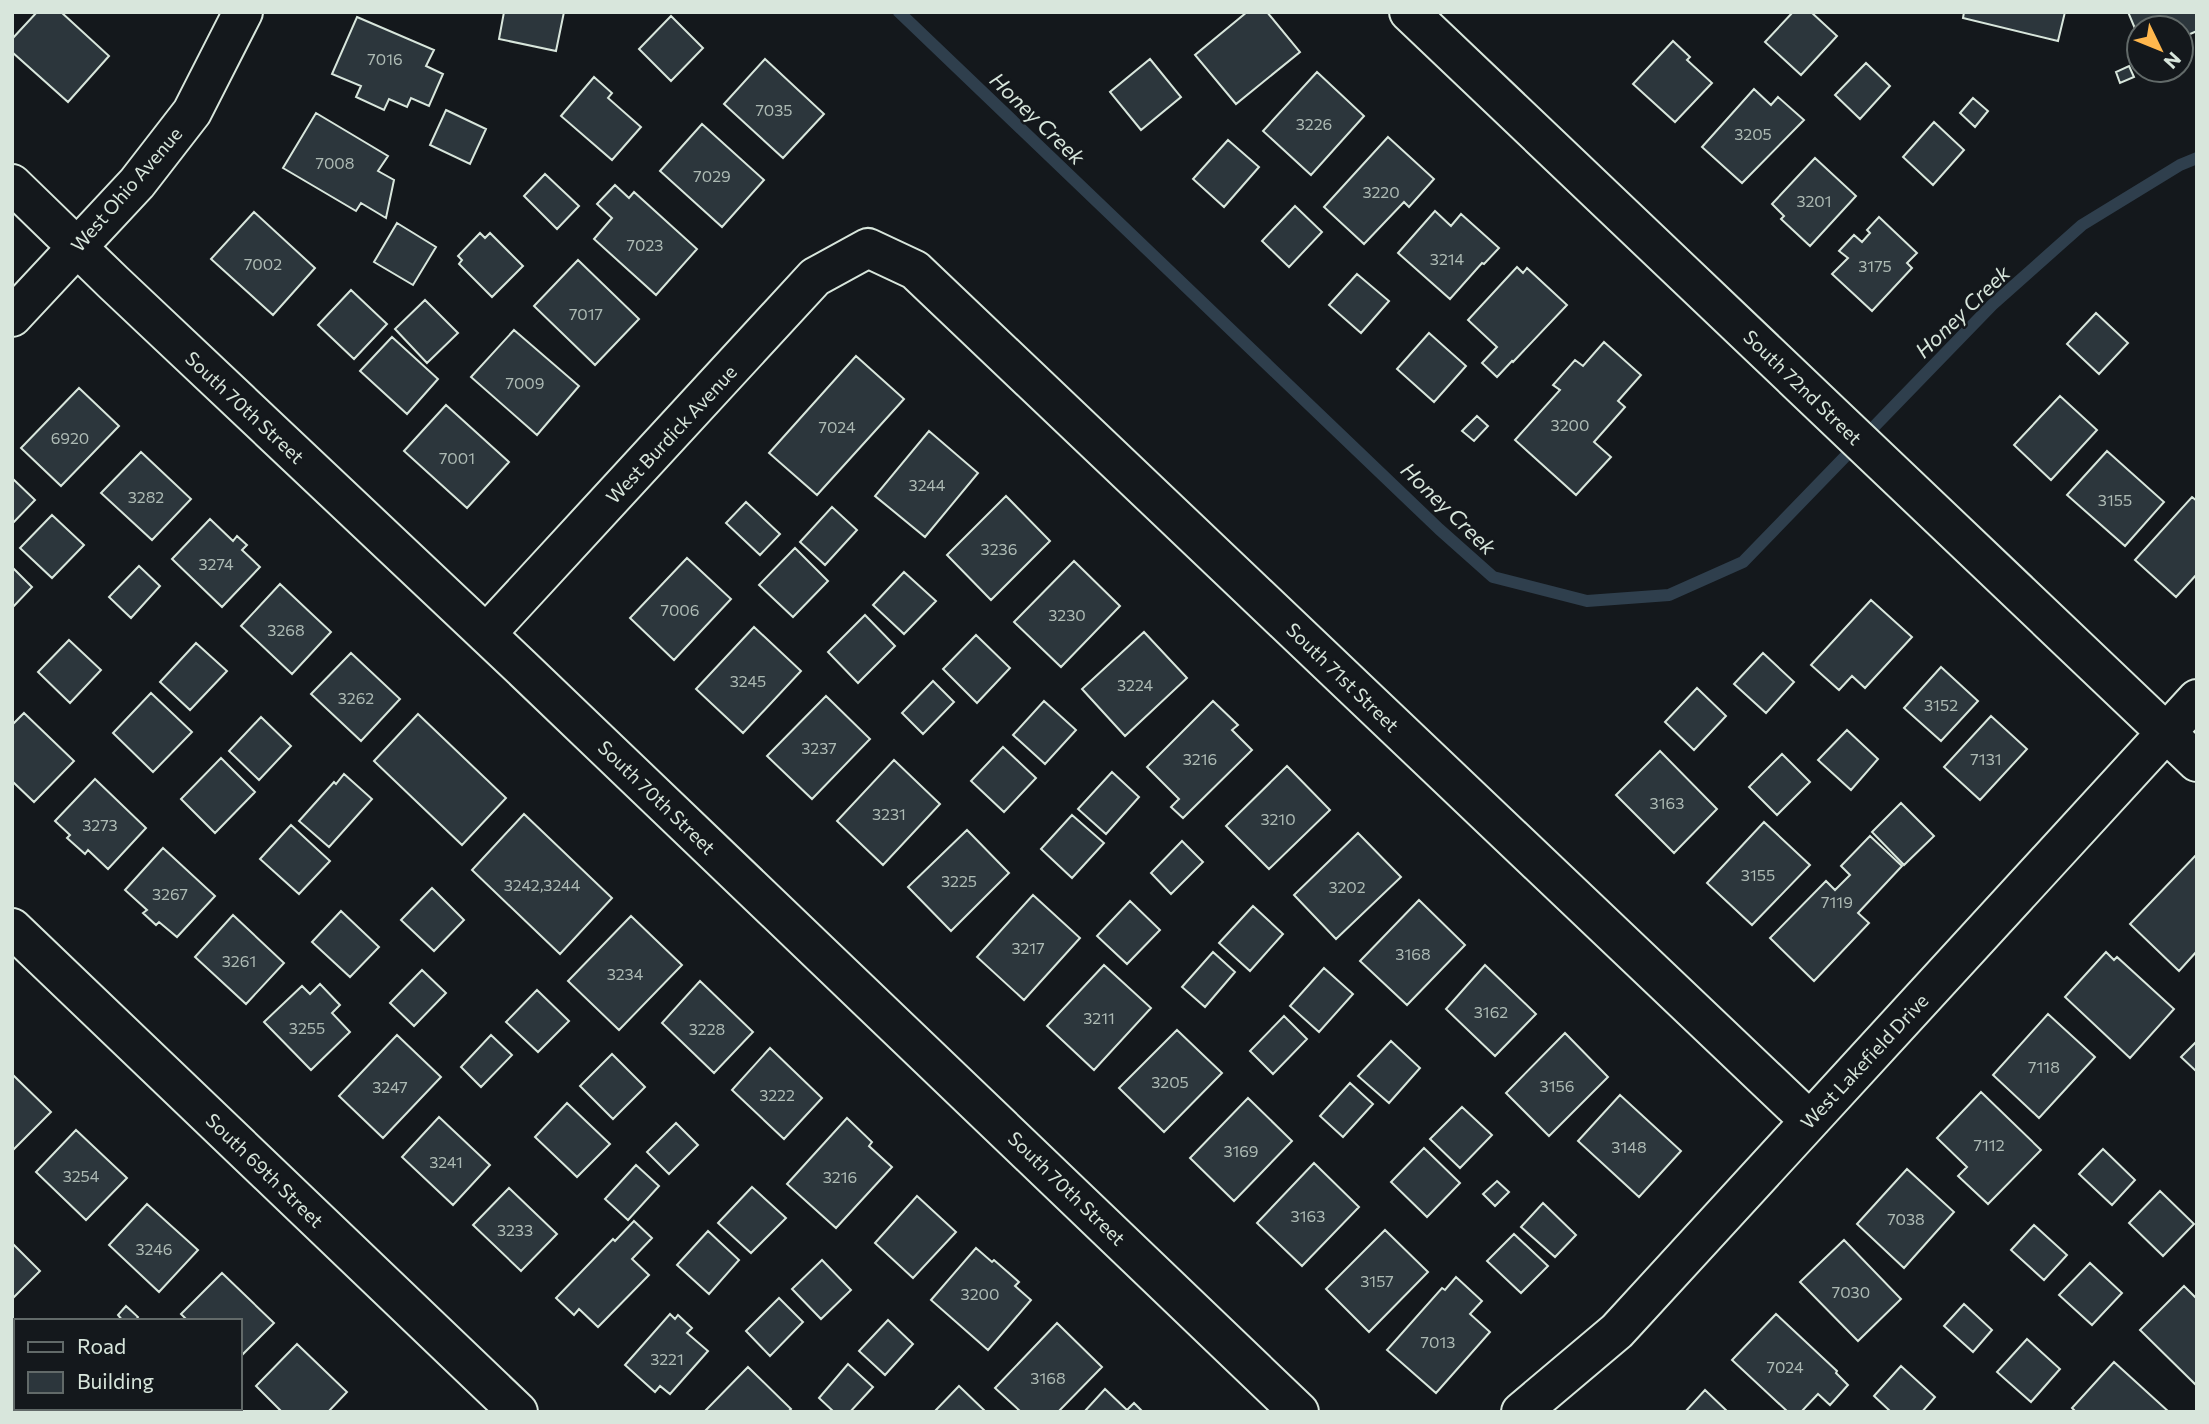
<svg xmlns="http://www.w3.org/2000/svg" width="2209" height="1424" font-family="Commissioner,sans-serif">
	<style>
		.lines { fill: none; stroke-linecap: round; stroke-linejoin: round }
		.stream { stroke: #2f3f4d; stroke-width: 12 }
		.building { fill: #2c363c; stroke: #d8e6dc; stroke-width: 2 }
		.service-casing { stroke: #d8e6dc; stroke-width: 23 }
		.minor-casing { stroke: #d8e6dc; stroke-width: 42 }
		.service { stroke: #14181c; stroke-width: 19 }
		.minor { stroke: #14181c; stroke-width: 38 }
		.labels { text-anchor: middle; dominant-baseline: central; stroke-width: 5; stroke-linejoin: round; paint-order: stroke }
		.number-label { font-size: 16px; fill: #adbab4 }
		.street-label { font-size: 19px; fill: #d8e6dc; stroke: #14181c }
		.water-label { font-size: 21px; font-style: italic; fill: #d8e6dc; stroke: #14181c }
	</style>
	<rect width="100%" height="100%" fill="#14181c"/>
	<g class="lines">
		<path class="stream" d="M 899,12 L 1439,529 L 1493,577 L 1587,601 L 1669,595 L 1743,562 L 1992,305 L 2082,225 L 2180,165 L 2197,158"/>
	</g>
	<path class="building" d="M 37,12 L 61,12 L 109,56 L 68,102 L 12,52 L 12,39 Z
		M 504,12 L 564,12 L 556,51 L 499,39 Z
		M 1247,12 L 1267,12 L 1300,52 L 1236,104 L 1195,55 Z
		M 1793,12 L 1811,12 L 1837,36 L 1801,75 L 1765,42 Z
		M 1964,12 L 2065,12 L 2058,41 L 1963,18 Z
		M 2128,12 L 2197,12 L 2197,31 L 2181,38 L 2181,28 L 2139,28 L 2139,38 Z
		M 671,16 L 703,48 L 671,81 L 639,49 Z
		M 357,17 L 434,50 L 426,66 L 443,74 L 429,106 L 411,98 L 407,107 L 389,99 L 384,110 L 356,97 L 361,86 L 332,74 Z
		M 1673,41 L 1690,57 L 1687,60 L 1712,83 L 1675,122 L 1633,84 Z
		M 765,59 L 824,114 L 783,158 L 724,104 Z
		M 1150,59 L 1181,97 L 1141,130 L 1110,92 Z
		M 1866,63 L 1890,86 L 1860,119 L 1835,95 Z
		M 2129,66 L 2134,77 L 2120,83 L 2116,72 Z
		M 1317,72 L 1364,116 L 1311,175 L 1263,131 Z
		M 594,77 L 612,93 L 608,98 L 641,127 L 612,160 L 561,116 Z
		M 1754,89 L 1771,105 L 1778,97 L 1804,120 L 1742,183 L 1702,147 Z
		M 1973,98 L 1988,111 L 1975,127 L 1960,113 Z
		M 446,110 L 486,129 L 470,164 L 430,145 Z
		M 316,113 L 388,156 L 378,171 L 394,180 L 386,218 L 361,203 L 356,211 L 283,168 Z
		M 1934,122 L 1964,150 L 1933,185 L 1903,157 Z
		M 702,124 L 764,180 L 722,227 L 660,171 Z
		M 1388,137 L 1434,179 L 1409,207 L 1404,202 L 1364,244 L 1324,207 Z
		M 1228,140 L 1259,167 L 1224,207 L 1193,179 Z
		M 1815,158 L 1856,196 L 1810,246 L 1781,219 L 1784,216 L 1772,204 Z
		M 545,174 L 579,206 L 557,229 L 524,196 Z
		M 615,185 L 629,198 L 634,192 L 697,249 L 656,295 L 594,239 L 612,218 L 597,204 Z
		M 1295,206 L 1322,232 L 1289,267 L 1262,241 Z
		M 1435,211 L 1451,226 L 1461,214 L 1499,248 L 1484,264 L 1482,263 L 1450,299 L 1398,253 Z
		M 254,212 L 315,268 L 273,315 L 211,259 Z
		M 1879,217 L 1917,253 L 1907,263 L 1912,268 L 1872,311 L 1832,274 L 1848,258 L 1839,251 L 1854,235 L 1862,242 L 1870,233 L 1867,230 Z
		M 397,223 L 436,247 L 413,285 L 374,262 Z
		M 480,233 L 485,238 L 490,233 L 523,266 L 492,297 L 459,264 L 462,260 L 458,256 Z
		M 578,260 L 639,319 L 595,365 L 534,306 Z
		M 1517,267 L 1523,273 L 1527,268 L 1567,305 L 1513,362 L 1512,361 L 1497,377 L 1482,363 L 1497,347 L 1468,320 Z
		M 1357,274 L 1389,301 L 1361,333 L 1329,305 Z
		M 351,290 L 387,324 L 354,359 L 318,325 Z
		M 425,300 L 458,333 L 427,363 L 395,329 Z
		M 2096,313 L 2128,343 L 2099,374 L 2067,344 Z
		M 514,330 L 579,386 L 537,435 L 471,377 Z
		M 1429,333 L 1466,366 L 1434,402 L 1397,369 Z
		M 392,337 L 438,379 L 407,414 L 360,371 Z
		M 1604,342 L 1641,375 L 1618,401 L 1625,407 L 1594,442 L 1611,457 L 1576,495 L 1515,440 L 1560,390 L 1553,385 L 1575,360 L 1583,366 Z
		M 856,356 L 904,399 L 817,495 L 769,453 Z
		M 79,388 L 119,426 L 61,486 L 21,448 Z
		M 2060,396 L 2097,430 L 2051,480 L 2014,445 Z
		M 446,405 L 509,462 L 467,508 L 404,451 Z
		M 1477,416 L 1488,426 L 1474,441 L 1462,431 Z
		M 929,431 L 978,473 L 925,537 L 875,496 Z
		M 2107,451 L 2164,502 L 2125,546 L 2067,495 Z
		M 141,452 L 191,499 L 152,540 L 101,493 Z
		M 12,478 L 35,500 L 12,524 Z
		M 1006,496 L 1050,541 L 991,600 L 947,555 Z
		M 2192,497 L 2197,501 L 2197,574 L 2176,597 L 2135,560 Z
		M 746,502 L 780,534 L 760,555 L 726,523 Z
		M 832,507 L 857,530 L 825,565 L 800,542 Z
		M 52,515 L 84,545 L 52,578 L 20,548 Z
		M 210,519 L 233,541 L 237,536 L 247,545 L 242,550 L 260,567 L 222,607 L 172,559 Z
		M 795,548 L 828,581 L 793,617 L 759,585 Z
		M 687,558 L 731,599 L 674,660 L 630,618 Z
		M 1074,561 L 1120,606 L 1061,667 L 1014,622 Z
		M 139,566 L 160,586 L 131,618 L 109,597 Z
		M 12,567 L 32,587 L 12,608 Z
		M 904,572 L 936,601 L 904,634 L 873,605 Z
		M 280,584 L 331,632 L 292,674 L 241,626 Z
		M 1871,600 L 1912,637 L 1865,688 L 1852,676 L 1839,690 L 1811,665 Z
		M 865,615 L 895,646 L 858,683 L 828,652 Z
		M 754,627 L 801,671 L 743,733 L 696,689 Z
		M 1144,632 L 1187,678 L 1125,736 L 1082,689 Z
		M 976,635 L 1010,668 L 977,703 L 943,669 Z
		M 69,640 L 101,670 L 70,703 L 38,672 Z
		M 196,643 L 227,671 L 190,710 L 160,682 Z
		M 351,653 L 400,699 L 361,741 L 311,694 Z
		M 1763,653 L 1794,682 L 1766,713 L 1734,684 Z
		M 1941,667 L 1978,701 L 1941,741 L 1904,708 Z
		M 933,681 L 954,702 L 923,734 L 902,713 Z
		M 1697,688 L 1726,716 L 1694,750 L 1665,722 Z
		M 151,693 L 192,732 L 153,772 L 113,733 Z
		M 826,696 L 870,739 L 812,799 L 767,756 Z
		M 1044,701 L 1076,730 L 1045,764 L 1013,735 Z
		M 1213,701 L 1238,725 L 1232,730 L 1252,750 L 1183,818 L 1171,807 L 1179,799 L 1147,767 Z
		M 24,713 L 74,761 L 34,802 L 12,781 L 12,725 Z
		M 418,714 L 506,798 L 462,845 L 374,761 Z
		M 1991,716 L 2027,749 L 1980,800 L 1944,767 Z
		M 261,717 L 291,746 L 259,780 L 229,751 Z
		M 1847,730 L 1878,759 L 1851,790 L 1818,760 Z
		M 1003,747 L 1036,778 L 1004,812 L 971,781 Z
		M 1660,751 L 1717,809 L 1674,853 L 1616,795 Z
		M 1782,754 L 1810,782 L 1777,815 L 1749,787 Z
		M 221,758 L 255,792 L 215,833 L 181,799 Z
		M 894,760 L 940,804 L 883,865 L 837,821 Z
		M 1287,766 L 1330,810 L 1269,869 L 1226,826 Z
		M 1112,772 L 1139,797 L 1106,834 L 1078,809 Z
		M 344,774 L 372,799 L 329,847 L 299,821 L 334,782 L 336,784 Z
		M 95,779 L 146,828 L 108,869 L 88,850 L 85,854 L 67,838 L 70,835 L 55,821 Z
		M 1901,803 L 1934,836 L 1904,865 L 1872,832 Z
		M 524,814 L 612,898 L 560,954 L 472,870 Z
		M 1072,815 L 1104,843 L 1072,878 L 1041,849 Z
		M 1764,822 L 1810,865 L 1752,925 L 1707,883 Z
		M 291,825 L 330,861 L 299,894 L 260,859 Z
		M 967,830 L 1009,873 L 951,931 L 908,887 Z
		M 1358,833 L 1401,877 L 1336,939 L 1294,895 Z
		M 1870,836 L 1902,866 L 1858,913 L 1869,923 L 1814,981 L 1770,938 L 1826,881 L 1835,890 L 1850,875 L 1841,866 Z
		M 1182,841 L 1203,862 L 1171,894 L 1151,873 Z
		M 163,848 L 215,896 L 177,937 L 159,922 L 156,925 L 143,913 L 147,910 L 125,890 Z
		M 2197,854 L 2197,951 L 2179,971 L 2130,924 Z
		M 432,888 L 464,920 L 434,951 L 401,920 Z
		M 1033,895 L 1080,938 L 1024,1000 L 977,957 Z
		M 1419,900 L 1465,945 L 1407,1005 L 1360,961 Z
		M 1130,901 L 1160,930 L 1127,964 L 1097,936 Z
		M 1253,906 L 1283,934 L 1250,971 L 1219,943 Z
		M 341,911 L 379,947 L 350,977 L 312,942 Z
		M 233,915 L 284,963 L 246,1004 L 195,957 Z
		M 631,916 L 682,965 L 619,1030 L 568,981 Z
		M 1213,952 L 1235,972 L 1205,1007 L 1182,987 Z
		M 2106,952 L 2114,960 L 2117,957 L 2174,1009 L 2130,1058 L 2065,997 Z
		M 1104,965 L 1151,1008 L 1094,1070 L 1047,1026 Z
		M 1485,965 L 1536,1014 L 1495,1056 L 1446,1009 Z
		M 1324,968 L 1353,994 L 1319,1032 L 1290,1006 Z
		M 422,970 L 446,993 L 414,1026 L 390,1003 Z
		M 700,981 L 753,1032 L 714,1073 L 662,1023 Z
		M 320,984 L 340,1005 L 332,1013 L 350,1032 L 311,1070 L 264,1022 L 302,986 L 310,994 Z
		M 537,990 L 569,1021 L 538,1052 L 506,1022 Z
		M 2048,1014 L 2095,1057 L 2039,1118 L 1993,1075 Z
		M 1284,1016 L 1307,1039 L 1273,1074 L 1250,1051 Z
		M 1177,1030 L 1222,1073 L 1164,1132 L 1119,1088 Z
		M 1565,1033 L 1608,1077 L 1549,1136 L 1506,1093 Z
		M 397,1035 L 441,1077 L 383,1138 L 339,1096 Z
		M 491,1035 L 512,1055 L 481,1087 L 461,1067 Z
		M 1391,1041 L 1420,1068 L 1389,1103 L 1358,1076 Z
		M 2197,1041 L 2197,1072 L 2181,1057 Z
		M 770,1048 L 822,1098 L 784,1139 L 732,1090 Z
		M 612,1054 L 645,1087 L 613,1119 L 580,1086 Z
		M 12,1074 L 51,1112 L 12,1151 Z
		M 1350,1083 L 1373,1104 L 1343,1137 L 1320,1116 Z
		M 1981,1092 L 2041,1150 L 1988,1204 L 1958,1176 L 1967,1167 L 1937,1138 Z
		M 1620,1095 L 1681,1151 L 1639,1197 L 1578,1141 Z
		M 1248,1098 L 1292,1141 L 1234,1201 L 1190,1158 Z
		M 567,1103 L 610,1144 L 577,1177 L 535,1137 Z
		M 1462,1107 L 1492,1135 L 1460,1168 L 1430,1139 Z
		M 439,1117 L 490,1165 L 453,1205 L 402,1157 Z
		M 847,1118 L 872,1142 L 869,1146 L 892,1167 L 836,1228 L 787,1184 Z
		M 676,1123 L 698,1145 L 669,1174 L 647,1152 Z
		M 76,1130 L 127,1178 L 86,1220 L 36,1172 Z
		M 1424,1148 L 1460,1183 L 1427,1217 L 1391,1182 Z
		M 2103,1149 L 2135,1180 L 2112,1205 L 2079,1174 Z
		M 1314,1163 L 1359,1207 L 1302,1266 L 1257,1223 Z
		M 636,1165 L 659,1186 L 628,1220 L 605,1199 Z
		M 1907,1169 L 1954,1212 L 1904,1268 L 1857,1224 Z
		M 1497,1181 L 1509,1192 L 1495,1206 L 1483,1194 Z
		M 752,1187 L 786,1218 L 751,1253 L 718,1223 Z
		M 509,1188 L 557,1234 L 521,1271 L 473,1225 Z
		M 2160,1191 L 2194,1224 L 2163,1256 L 2129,1223 Z
		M 917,1196 L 956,1232 L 913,1278 L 875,1243 Z
		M 1543,1203 L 1576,1235 L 1555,1257 L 1521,1227 Z
		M 147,1204 L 198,1250 L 159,1292 L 109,1245 Z
		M 634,1221 L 652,1238 L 632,1259 L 649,1275 L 598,1327 L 579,1309 L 574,1315 L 556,1298 L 613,1239 L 615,1241 Z
		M 2034,1225 L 2067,1255 L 2044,1280 L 2011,1250 Z
		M 1385,1230 L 1428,1272 L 1369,1332 L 1326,1289 Z
		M 708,1231 L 739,1260 L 709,1294 L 677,1265 Z
		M 1514,1234 L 1548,1266 L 1521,1293 L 1487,1261 Z
		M 1844,1240 L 1901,1299 L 1858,1341 L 1800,1282 Z
		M 12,1243 L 40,1271 L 12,1299 Z
		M 976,1248 L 992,1262 L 994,1260 L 1019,1282 L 1015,1286 L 1031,1300 L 988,1350 L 931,1300 Z
		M 822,1260 L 851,1290 L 821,1319 L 792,1289 Z
		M 2090,1263 L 2122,1293 L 2092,1325 L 2059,1295 Z
		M 222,1273 L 274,1323 L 240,1357 L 240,1321 L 188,1321 L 181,1314 Z
		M 1456,1277 L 1482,1301 L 1470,1314 L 1490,1332 L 1436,1393 L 1387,1350 L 1442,1288 L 1445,1290 Z
		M 2184,1286 L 2197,1299 L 2197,1386 L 2140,1330 Z
		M 779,1298 L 803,1322 L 770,1356 L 746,1331 Z
		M 1964,1304 L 1992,1330 L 1973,1352 L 1944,1326 Z
		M 126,1306 L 138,1317 L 135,1321 L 123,1321 L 118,1315 Z
		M 670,1314 L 675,1319 L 678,1315 L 692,1328 L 687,1333 L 708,1351 L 670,1394 L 660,1386 L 655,1392 L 625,1365 Z
		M 1776,1314 L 1837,1371 L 1836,1373 L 1848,1385 L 1830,1405 L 1818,1394 L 1801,1412 L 1788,1412 L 1732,1360 Z
		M 888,1320 L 913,1344 L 885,1375 L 859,1351 Z
		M 1057,1323 L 1102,1367 L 1058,1412 L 1021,1412 L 995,1388 Z
		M 2027,1339 L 2060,1369 L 2031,1402 L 1997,1372 Z
		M 297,1344 L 347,1392 L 328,1412 L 282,1412 L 256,1386 Z
		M 2114,1362 L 2169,1412 L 2076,1412 L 2072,1408 Z
		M 848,1364 L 873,1387 L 850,1412 L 834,1412 L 819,1398 Z
		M 1901,1366 L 1935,1397 L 1922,1412 L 1891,1412 L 1874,1396 Z
		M 748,1367 L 791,1409 L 788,1412 L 704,1412 Z
		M 959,1386 L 986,1412 L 934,1412 Z
		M 1105,1389 L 1127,1410 L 1134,1403 L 1143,1412 L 1084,1412 Z
		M 1705,1390 L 1728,1412 L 1685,1412 Z
		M 130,1408 L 190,1408 L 187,1412 L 127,1412 Z"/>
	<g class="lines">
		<defs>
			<path id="service" d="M 12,1347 L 16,1351
				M 75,1408 L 79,1412"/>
			<path id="minor" d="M 1409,12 L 2197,762
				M 12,184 L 114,283 L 521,667 L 1299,1412
				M 12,317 L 137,183 L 192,112 L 243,12
				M 486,634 L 815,277 L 868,248 L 915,270 L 1809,1120
				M 12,928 L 518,1412
				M 1521,1412 L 1617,1331 L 2197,699"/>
		</defs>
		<use href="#service" class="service-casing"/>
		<use href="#minor" class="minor-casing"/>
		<use href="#service" class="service"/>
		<use href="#minor" class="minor"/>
	</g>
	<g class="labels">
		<g class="number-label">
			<text x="385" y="58">7016</text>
			<text x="774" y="109">7035</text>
			<text x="1314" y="123">3226</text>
			<text x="1753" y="133">3205</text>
			<text x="335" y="162">7008</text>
			<text x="712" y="175">7029</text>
			<text x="1381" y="191">3220</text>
			<text x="1814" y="200">3201</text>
			<text x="645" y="244">7023</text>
			<text x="1447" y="258">3214</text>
			<text x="263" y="263">7002</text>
			<text x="1875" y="265">3175</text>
			<text x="586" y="313">7017</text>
			<text x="525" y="382">7009</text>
			<text x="1570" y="424">3200</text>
			<text x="837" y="426">7024</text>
			<text x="70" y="437">6920</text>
			<text x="457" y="457">7001</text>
			<text x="927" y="484">3244</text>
			<text x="146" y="496">3282</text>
			<text x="2115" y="499">3155</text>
			<text x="999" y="548">3236</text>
			<text x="216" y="563">3274</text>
			<text x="680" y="609">7006</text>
			<text x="1067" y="614">3230</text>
			<text x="286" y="629">3268</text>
			<text x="748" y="680">3245</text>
			<text x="1135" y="684">3224</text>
			<text x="356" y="697">3262</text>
			<text x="1941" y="704">3152</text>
			<text x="819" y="747">3237</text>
			<text x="1200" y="758">3216</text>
			<text x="1986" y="758">7131</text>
			<text x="1667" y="802">3163</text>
			<text x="889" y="813">3231</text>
			<text x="1278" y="818">3210</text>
			<text x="100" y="824">3273</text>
			<text x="1758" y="874">3155</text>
			<text x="959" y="880">3225</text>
			<text x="542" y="884">3242,3244</text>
			<text x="1347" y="886">3202</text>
			<text x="170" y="893">3267</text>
			<text x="1837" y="901">7119</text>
			<text x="1028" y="947">3217</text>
			<text x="1413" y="953">3168</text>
			<text x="239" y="960">3261</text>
			<text x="625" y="973">3234</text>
			<text x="1491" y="1011">3162</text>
			<text x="1099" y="1017">3211</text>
			<text x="307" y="1027">3255</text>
			<text x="707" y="1028">3228</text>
			<text x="2044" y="1066">7118</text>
			<text x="1170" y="1081">3205</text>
			<text x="1557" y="1085">3156</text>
			<text x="390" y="1086">3247</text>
			<text x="777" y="1094">3222</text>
			<text x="1989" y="1144">7112</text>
			<text x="1629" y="1146">3148</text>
			<text x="1241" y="1150">3169</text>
			<text x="446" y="1161">3241</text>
			<text x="81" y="1175">3254</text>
			<text x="840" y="1176">3216</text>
			<text x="1308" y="1215">3163</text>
			<text x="1906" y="1218">7038</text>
			<text x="515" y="1229">3233</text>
			<text x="154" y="1248">3246</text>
			<text x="1377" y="1280">3157</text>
			<text x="1851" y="1291">7030</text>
			<text x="980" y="1293">3200</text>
			<text x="1438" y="1341">7013</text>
			<text x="667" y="1358">3221</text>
			<text x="1785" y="1366">7024</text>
			<text x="1048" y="1377">3168</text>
		</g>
		<g class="street-label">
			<text transform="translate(126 189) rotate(-49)">West Ohio Avenue</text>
			<text transform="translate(1803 387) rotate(44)">South 72nd Street</text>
			<text transform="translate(245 407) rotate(43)">South 70th Street</text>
			<text transform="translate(671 434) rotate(-47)">West Burdick Avenue</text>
			<text transform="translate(1343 677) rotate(44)">South 71st Street</text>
			<text transform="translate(657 797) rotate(44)">South 70th Street</text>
			<text transform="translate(1864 1061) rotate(-47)">West Lakefield Drive</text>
			<text transform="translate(265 1170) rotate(44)">South 69th Street</text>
			<text transform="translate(1067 1188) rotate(44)">South 70th Street</text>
		</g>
		<g class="water-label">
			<text transform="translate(1038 118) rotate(44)">Honey Creek</text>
			<text transform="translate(1962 311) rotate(-44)">Honey Creek</text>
			<text transform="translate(1449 508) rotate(44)">Honey Creek</text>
		</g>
	</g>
	<rect width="2209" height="1424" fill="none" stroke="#d8e6dc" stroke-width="28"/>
	<rect x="14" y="1319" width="228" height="91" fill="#14181c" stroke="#626a69" stroke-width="2"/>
	<rect x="28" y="1342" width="35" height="10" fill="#14181c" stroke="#626a69" stroke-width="2"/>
	<text x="77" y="1354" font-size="21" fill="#d8e6dc">Road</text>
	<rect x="28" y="1372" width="35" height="21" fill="#2c363c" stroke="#626a69" stroke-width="2"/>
	<text x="77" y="1389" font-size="21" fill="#d8e6dc">Building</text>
	<g transform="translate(2160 49) rotate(133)"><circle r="33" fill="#14181c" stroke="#626a69" stroke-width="2"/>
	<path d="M0-5L12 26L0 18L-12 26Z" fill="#ffb74d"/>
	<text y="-10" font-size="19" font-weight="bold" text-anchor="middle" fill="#d8e6dc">N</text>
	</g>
</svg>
